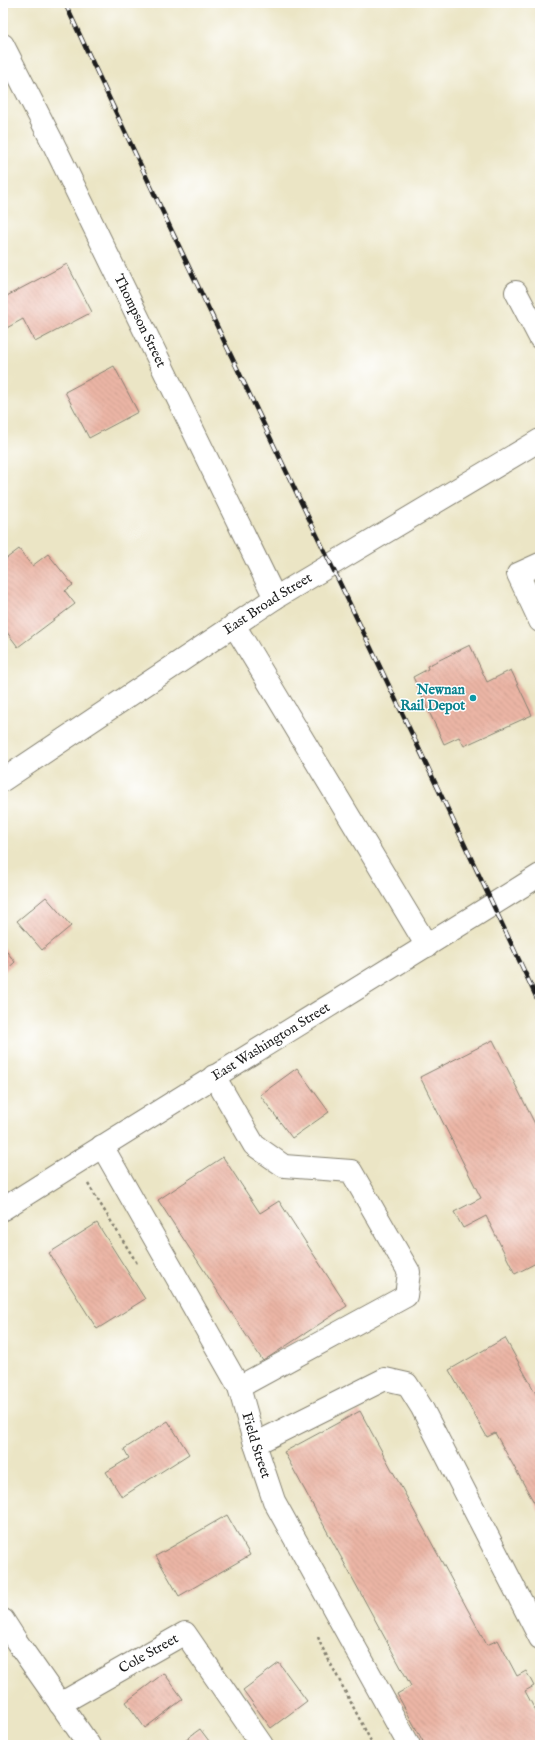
<svg xmlns="http://www.w3.org/2000/svg" width="543" height="1748" font-family="'IM FELL English',serif">
	<style>
		.building { fill: url(#building-back-hatch) }
		.lines { fill: none; stroke-linecap: round; stroke-linejoin: round }
		.minor-casing { stroke: #848070; stroke-width: 24 }
		.path { stroke: #848070; stroke-width: 2.5; stroke-dasharray: 3 3; stroke-linecap: butt }
		.minor { stroke: #fff; stroke-width: 22 }
		.rail-casing { stroke: #1c1c1c; stroke-width: 4.5 }
		.rail { stroke: #fff; stroke-width: 3; stroke-dasharray: 9; stroke-linecap: butt }
		.culture-dot { fill: #0f9aa8; stroke: #fff; stroke-width: 1.5 }
		.labels { text-anchor: middle; dominant-baseline: central; stroke-width: 3; stroke-linejoin: round; paint-order: stroke }
		.street-label { font-size: 14px; fill: #1c1c1c; stroke: #fff }
		.culture-label { font-size: 14px; font-weight: bold; fill: #0d838f; stroke: #fff; text-anchor: end }
	</style>
	<defs>
		<pattern id="building-back-hatch" width="6" height="6" patternUnits="userSpaceOnUse"><rect width="6" height="6" fill="#ebb5a5"/><path d="M-1 5l2 2M0 0l6 6M5-1l2 2" fill="none" stroke="#c99b8d"/></pattern>
	</defs>
	<rect width="100%" height="100%" fill="#fff"/>
	<filter id="ink" filterUnits="userSpaceOnUse"><feTurbulence type="fractalNoise" baseFrequency=".025" numOctaves="2"/><feDisplacementMap in="SourceGraphic" scale="8" xChannelSelector="R" yChannelSelector="G"/><feConvolveMatrix kernelMatrix="1 2 1 2 8 2 1 2 1" color-interpolation-filters="sRGB"/></filter>
	<filter id="wash" filterUnits="userSpaceOnUse"><feTurbulence type="fractalNoise" baseFrequency=".012" numOctaves="4" result="noise"/><feDisplacementMap in="SourceGraphic" scale="16" xChannelSelector="R" yChannelSelector="G"/><feGaussianBlur stdDeviation="0.9" result="paint"/><feColorMatrix in="noise" values="0 0 0 0 0 0 0 0 0 0 0 0 0 0 0 0 0 1.4 0 .05"/><feComposite in="paint" operator="in"/></filter>
	<g filter="url(#wash)">
		<rect width="100%" height="100%" fill="#ebe5c5"/>
		<g id="blocks">
			<path class="building" d="M 67,264 L 92,312 L 35,342 L 23,319 L 3,330 L 3,298 Z
				M 114,366 L 138,412 L 89,438 L 65,392 Z
				M 19,549 L 32,566 L 48,554 L 73,585 L 65,591 L 75,604 L 18,647 L 3,627 L 3,561 Z
				M 470,645 L 487,682 L 511,670 L 532,715 L 464,746 L 459,737 L 444,744 L 413,677 L 428,669 L 427,666 Z
				M 46,897 L 71,926 L 42,950 L 17,921 Z
				M 3,947 L 15,962 L 3,973 Z
				M 493,1040 L 540,1134 L 540,1261 L 515,1274 L 486,1216 L 463,1228 L 454,1212 L 481,1198 L 420,1077 Z
				M 297,1068 L 329,1112 L 292,1138 L 260,1095 Z
				M 223,1157 L 260,1213 L 279,1201 L 347,1306 L 263,1361 L 158,1200 Z
				M 97,1223 L 145,1299 L 97,1329 L 49,1253 Z
				M 505,1338 L 540,1401 L 540,1513 L 495,1433 L 487,1437 L 449,1370 Z
				M 360,1411 L 487,1645 L 498,1640 L 517,1676 L 526,1671 L 534,1686 L 525,1691 L 540,1719 L 540,1745 L 425,1745 L 397,1694 L 411,1686 L 284,1452 Z
				M 168,1421 L 189,1454 L 122,1497 L 106,1472 L 129,1458 L 124,1449 Z
				M 227,1515 L 250,1555 L 179,1596 L 156,1556 Z
				M 279,1663 L 307,1701 L 271,1728 L 243,1690 Z
				M 164,1673 L 183,1699 L 145,1728 L 126,1702 Z
				M 200,1729 L 212,1745 L 178,1745 Z"/>
		</g>
	</g>
	<g filter="url(#ink)">
		<use href="#blocks" fill-opacity="0" stroke="#848070" stroke-width="1"/>
		<g class="lines">
			<defs>
				<g id="minor">
					<path id="s1" d="M 3,45 L 53,143 L 275,598"/>
					<path d="M 516,292 L 540,338"/>
					<path d="M 540,564 L 518,574 L 540,621"/>
					<path d="M 234,625 L 427,946"/>
					<path id="s2" d="M 3,780 L 275,598 L 540,440"/>
					<path d="M 214,1076 L 254,1145 L 284,1166 L 351,1171 L 409,1272 L 406,1296 L 239,1387"/>
					<path id="s3" d="M 102,1146 L 239,1387 L 255,1444 L 274,1501 L 409,1745"/>
					<path id="s4" d="M 3,1209 C 181,1096 361,987 540,875"/>
					<path d="M 255,1444 L 385,1379 L 407,1384 L 422,1408 L 540,1638"/>
					<path d="M 3,1620 L 17,1642 L 89,1745"/>
					<path id="s5" d="M 60,1704 L 185,1633 L 262,1745"/>
				</g>
			</defs>
			<use href="#minor" class="minor-casing"/>
			<path class="path" d="M 88,1184 L 138,1265
				M 318,1637 L 321,1645 L 373,1745"/>
			<use href="#minor" class="minor"/>
			<defs>
				<path id="rail" d="M 65,3 C 220,339 384,670 540,1005"/>
			</defs>
			<use href="#rail" class="rail-casing"/>
			<use href="#rail" class="rail"/>
		</g>
	</g>
	<circle class="culture-dot" cx="473" cy="698" r="4"/>
	<g class="labels">
		<g class="street-label">
			<text stroke="none"><textPath href="#s1" startOffset="308">Thompson Street</textPath></text>
			<text stroke="none"><textPath href="#s2" startOffset="318">East Broad Street</textPath></text>
			<text stroke="none"><textPath href="#s4" startOffset="316">East Washington Street</textPath></text>
			<text stroke="none"><textPath href="#s3" startOffset="338">Field Street</textPath></text>
			<text stroke="none"><textPath href="#s5" startOffset="102">Cole Street</textPath></text>
		</g>
		<g class="culture-label">
			<text x="465" y="690">Newnan<tspan x="465" dy="16">Rail Depot</tspan></text>
		</g>
	</g>
	<rect width="543" height="1748" fill="none" stroke="#fff" stroke-width="16"/>
</svg>
